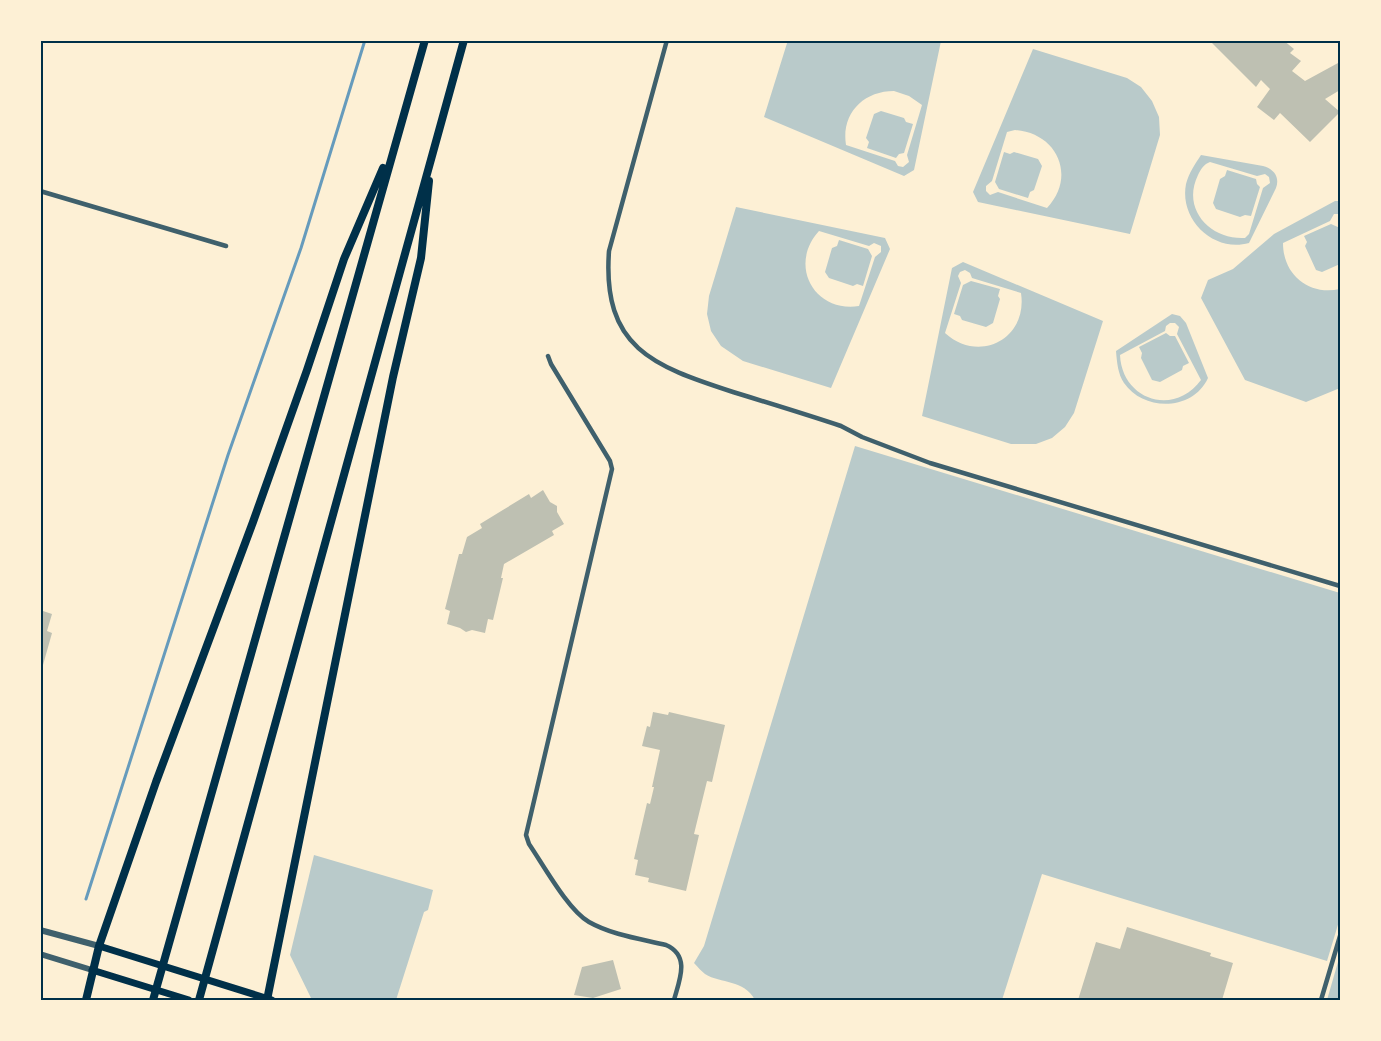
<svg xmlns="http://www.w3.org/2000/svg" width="1381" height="1041" font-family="Rubik,sans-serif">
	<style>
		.green { fill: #b9caca; fill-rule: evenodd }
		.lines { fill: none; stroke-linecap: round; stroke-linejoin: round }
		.stream { stroke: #669bbc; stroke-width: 3 }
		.building { fill: #bec0b2 }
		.minor { stroke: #3f606c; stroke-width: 4.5 }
		.tertiary { stroke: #3f606c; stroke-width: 6 }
		.secondary { stroke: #003049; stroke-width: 7 }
		.motorway { stroke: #003049; stroke-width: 8 }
		.neatline { fill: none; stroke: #003049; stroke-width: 2 }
	</style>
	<rect width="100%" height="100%" fill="#fdf0d5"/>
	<path class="green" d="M 788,40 L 941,41 L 914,170 L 904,176 L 764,117 ZM 894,91 L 909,96 L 922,105 L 907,155 L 909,162 L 903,167 L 898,166 L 895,161 L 846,145 C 841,114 863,91 894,91 Z
		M 1033,49 L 1127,78 L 1141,87 L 1152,101 L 1159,117 L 1160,135 L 1130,234 L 978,202 L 973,192 ZM 1015,130 C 1057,133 1077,176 1047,208 L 998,192 L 990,195 L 986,191 L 986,186 L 992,181 L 1007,132 Z
		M 881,111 L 904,118 L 906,122 L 913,124 L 904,153 L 899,154 L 896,158 L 867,148 L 869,142 L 866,138 L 874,114 Z
		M 1004,152 L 1010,154 L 1014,152 L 1038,159 L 1042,166 L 1034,190 L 1030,192 L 1028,198 L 999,189 L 995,182 Z
		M 1201,155 L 1263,166 C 1274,169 1280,177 1276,188 L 1249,243 C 1214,253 1179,220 1186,184 C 1189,173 1195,164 1201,155 ZM 1210,162 L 1257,176 L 1265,174 L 1269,177 L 1270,183 L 1263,188 L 1249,234 L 1245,238 C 1211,240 1181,210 1198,175 C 1201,169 1204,164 1210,162 Z
		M 1227,170 L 1256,179 L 1257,184 L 1260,187 L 1251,216 L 1245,215 L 1240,217 L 1216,209 L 1213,203 L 1220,179 L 1225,176 Z
		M 1335,201 L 1340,201 L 1340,214 L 1334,214 L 1330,221 L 1283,243 C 1283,275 1309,296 1340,289 L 1340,388 L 1306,402 L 1245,380 L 1201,298 L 1208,280 L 1233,269 L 1274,234 Z
		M 736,207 L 885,238 L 890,249 L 831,388 L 743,361 L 721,346 L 711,331 L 707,314 L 709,296 ZM 819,231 L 869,246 L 874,243 L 881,246 L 881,252 L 875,257 L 859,306 C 814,313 788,265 819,231 Z
		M 1331,224 L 1340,228 L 1340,264 L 1322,272 L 1316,270 L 1305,246 L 1307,242 L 1304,236 Z
		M 839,240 L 868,249 L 872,256 L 863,286 L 857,284 L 853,286 L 829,278 L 825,272 L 832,248 L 837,246 Z
		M 963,262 L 1103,321 L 1074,413 L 1065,427 L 1052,438 L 1036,444 L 1011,444 L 922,416 L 952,268 ZM 965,270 L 970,273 L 972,278 L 1021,293 C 1028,339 979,364 945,333 L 961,283 L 958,276 L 960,272 Z
		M 971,281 L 1000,289 L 998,296 L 1000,299 L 993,323 L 986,327 L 962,320 L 960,316 L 954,314 L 963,285 Z
		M 1172,314 L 1180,316 L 1186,323 L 1208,378 C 1193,411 1144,412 1124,383 C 1118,374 1117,363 1116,351 ZM 1170,323 L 1175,323 L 1179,327 L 1177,334 L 1201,380 C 1174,417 1122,400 1120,355 L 1165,331 L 1166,326 Z
		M 1166,333 L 1170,336 L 1175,336 L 1189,363 L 1183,366 L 1182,370 L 1160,382 L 1152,380 L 1141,358 L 1142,353 L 1139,347 Z
		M 855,446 L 1340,593 L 1340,918 L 1327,961 L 1042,874 L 1002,1000 L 755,1000 C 744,979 721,984 705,974 C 701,971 698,967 694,963 L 704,946 Z
		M 314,855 L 433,890 L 428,910 L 424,912 L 396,1000 L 318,1000 L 311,998 L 290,955 Z
		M 1340,955 L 1340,1000 L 1327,1000 Z"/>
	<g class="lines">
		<path class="stream" d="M 86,899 L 228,455 L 301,248 L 365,40"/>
	</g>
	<path class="building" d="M 1209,40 L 1283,40 L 1294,49 L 1290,53 L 1301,61 L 1292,71 L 1305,81 L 1338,63 L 1340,65 L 1340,90 L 1325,99 L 1340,112 L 1310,142 L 1280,113 L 1274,120 L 1257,107 L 1270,89 L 1261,80 L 1256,87 Z
		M 543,490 L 550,502 L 557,506 L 557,512 L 564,524 L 552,531 L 554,535 L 504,564 L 501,578 L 503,578 L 493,620 L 488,619 L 485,633 L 472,630 L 466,632 L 460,628 L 447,624 L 450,611 L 445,609 L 459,554 L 462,554 L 467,537 L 482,528 L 480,524 L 529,494 L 531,498 Z
		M 40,610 L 52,614 L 47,631 L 52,633 L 43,665 L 40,664 Z
		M 653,712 L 668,715 L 669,712 L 725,725 L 712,782 L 707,781 L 694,834 L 699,835 L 686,891 L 648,882 L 649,878 L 635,875 L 638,860 L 634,859 L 647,803 L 650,804 L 654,787 L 652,787 L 660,750 L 642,746 L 647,726 L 650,727 Z
		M 1127,927 L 1211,953 L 1210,956 L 1233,963 L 1222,1000 L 1078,1000 L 1096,942 L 1120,949 Z
		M 613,960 L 621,989 L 593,998 L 574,995 L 582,967 Z"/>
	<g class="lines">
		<path class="minor" d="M 667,40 L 609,251 C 602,348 653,366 733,392 C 769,403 805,414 841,426 L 862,437 L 930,463 L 1340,586
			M 40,191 L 226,246
			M 548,356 L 551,364 L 610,461 L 612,469 L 526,835 L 529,844 C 544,866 568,910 589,922 C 612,935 641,939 666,945 C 691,956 679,981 674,1000
			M 1321,1000 L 1340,936"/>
		<path class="tertiary" d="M 40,930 L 99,946
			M 40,954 L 92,970"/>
		<path class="secondary" d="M 99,946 L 272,1000
			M 92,970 L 189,1000"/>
		<path class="motorway" d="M 86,1000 L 99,946 L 156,782 L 253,522 L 307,370 L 344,259 L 383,168
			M 153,1000 L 425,40
			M 199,1000 L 464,40
			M 267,1000 L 393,377 L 421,258 L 429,181"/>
	</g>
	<rect width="1381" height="1041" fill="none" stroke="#fdf0d5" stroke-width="84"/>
	<rect x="42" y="42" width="1297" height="957" class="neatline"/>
</svg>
